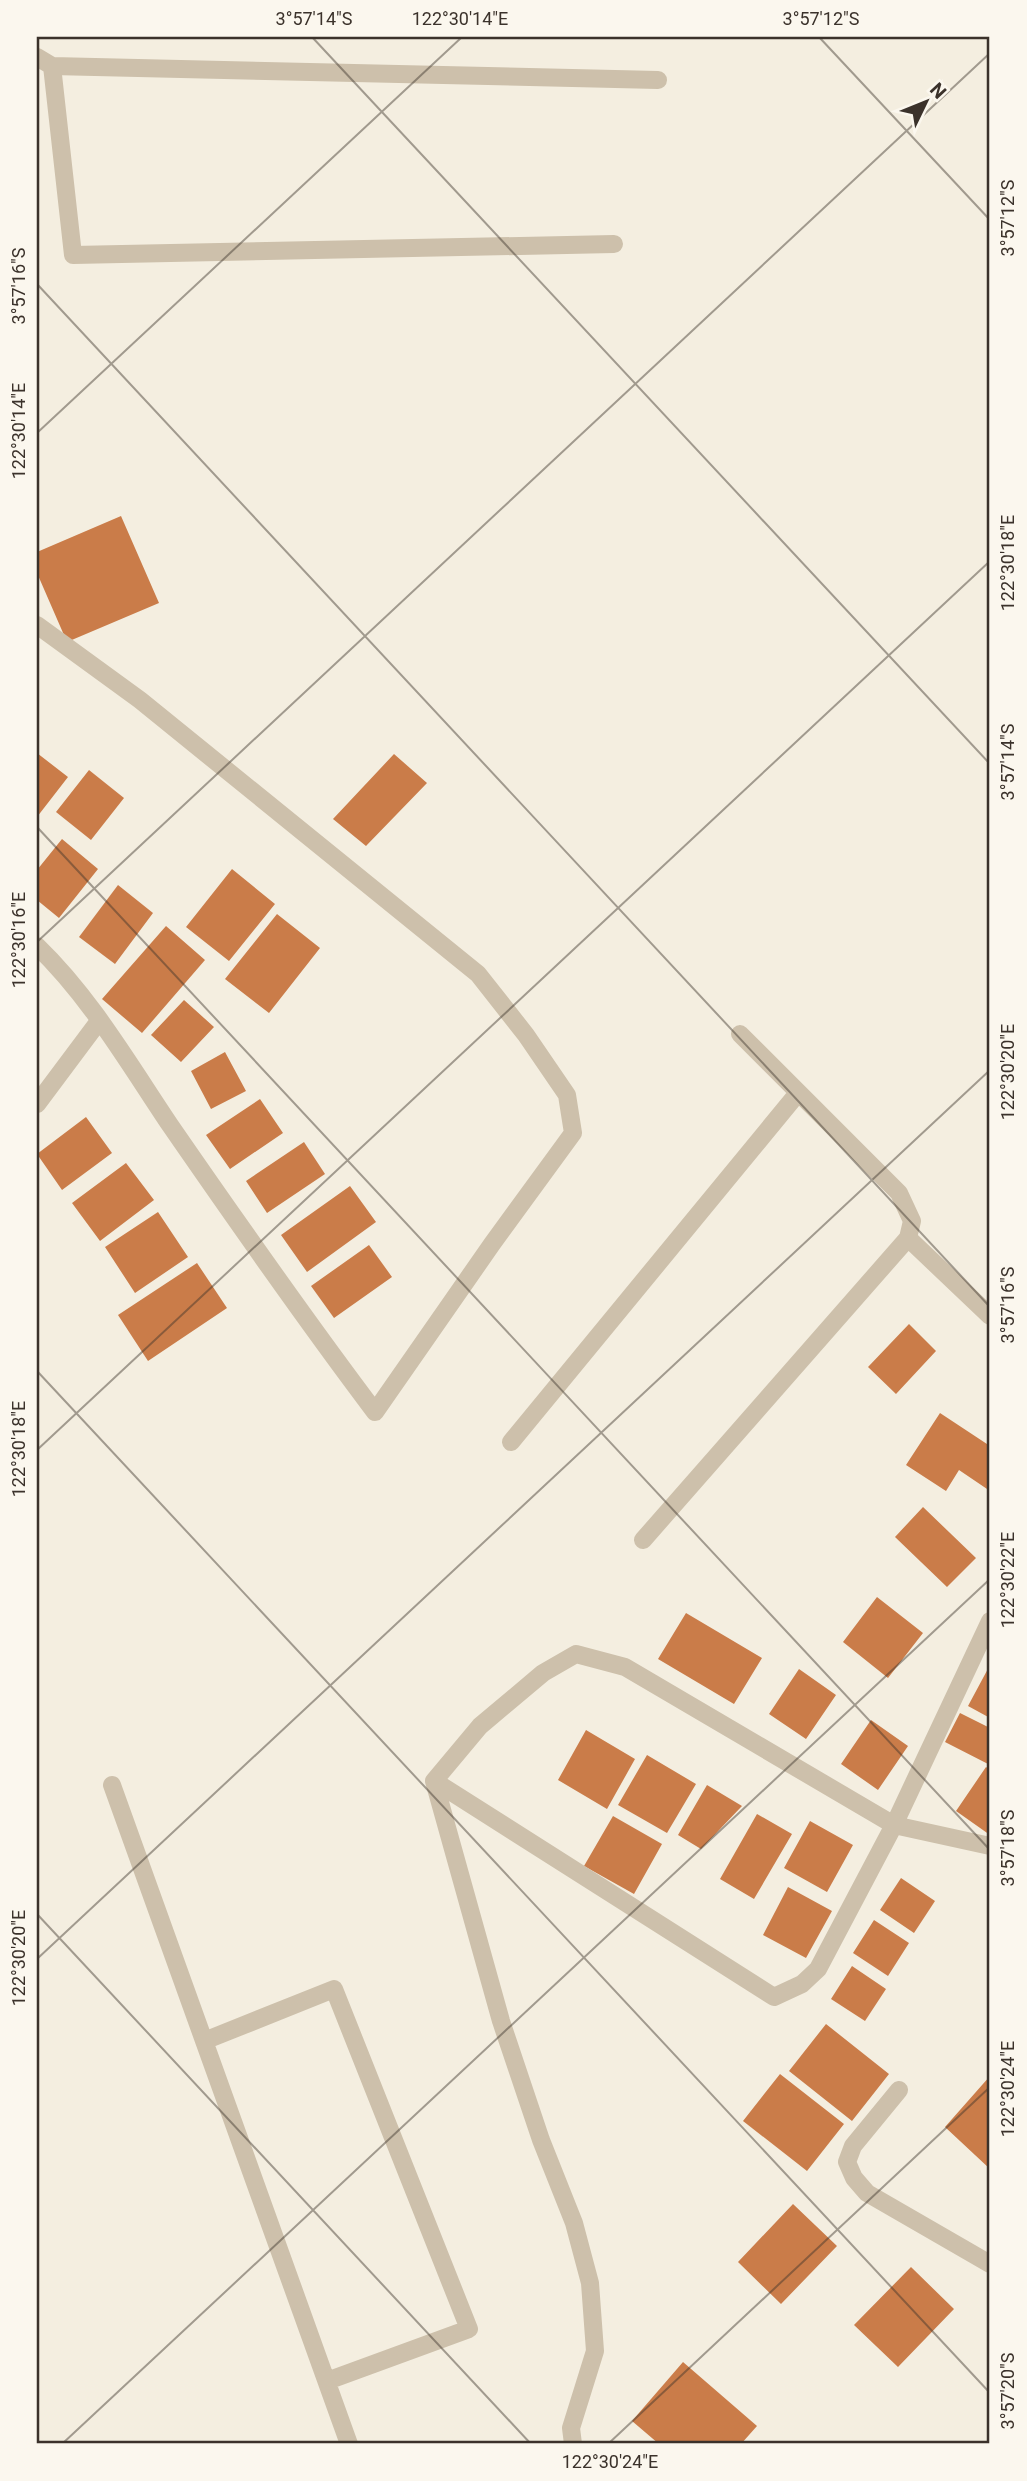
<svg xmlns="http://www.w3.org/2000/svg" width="1027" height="2481" font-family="Roboto,sans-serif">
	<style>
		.building { fill: #ca7c49 }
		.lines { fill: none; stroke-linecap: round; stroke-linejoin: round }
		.minor { stroke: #cdc0ab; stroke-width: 18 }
		.ticks { fill: none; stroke: #3b322b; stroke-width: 2; stroke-opacity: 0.45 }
		.neatline { fill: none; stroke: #3b322b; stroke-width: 2.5 }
		.ticks-label { font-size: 18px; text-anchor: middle; fill: #3b322b }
	</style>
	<rect width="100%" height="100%" fill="#f4eee0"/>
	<path class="building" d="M 121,516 L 159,603 L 67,642 L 37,573 L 37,552 Z
		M 37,753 L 68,777 L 37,817 Z
		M 394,754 L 427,783 L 366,846 L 333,819 Z
		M 89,770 L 124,798 L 91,840 L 56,812 Z
		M 62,839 L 98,869 L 59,918 L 37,900 L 37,870 Z
		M 232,869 L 275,904 L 229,961 L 186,927 Z
		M 118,885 L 153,913 L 115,964 L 79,937 Z
		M 277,914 L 320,948 L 269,1013 L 225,979 Z
		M 166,926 L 205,960 L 142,1033 L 102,999 Z
		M 184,1000 L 214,1027 L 181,1062 L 151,1035 Z
		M 225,1052 L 246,1091 L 211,1109 L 191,1071 Z
		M 260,1099 L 283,1133 L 230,1169 L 206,1135 Z
		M 86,1117 L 112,1153 L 62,1190 L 37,1154 Z
		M 304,1142 L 325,1174 L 267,1213 L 246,1181 Z
		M 126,1163 L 154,1200 L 100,1241 L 72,1203 Z
		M 350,1186 L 376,1222 L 307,1272 L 281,1235 Z
		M 158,1212 L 188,1257 L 135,1293 L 105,1247 Z
		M 369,1245 L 392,1277 L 334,1318 L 311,1286 Z
		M 197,1263 L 227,1308 L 148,1361 L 118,1315 Z
		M 909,1324 L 936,1351 L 896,1394 L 868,1367 Z
		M 940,1413 L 990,1446 L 990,1491 L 959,1470 L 946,1491 L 906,1465 Z
		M 923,1507 L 976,1558 L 947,1587 L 895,1537 Z
		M 877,1597 L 923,1633 L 888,1678 L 843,1642 Z
		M 686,1613 L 762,1658 L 734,1704 L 658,1659 Z
		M 990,1665 L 990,1718 L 968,1706 Z
		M 799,1669 L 836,1695 L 806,1739 L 769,1714 Z
		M 960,1713 L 990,1728 L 990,1765 L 945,1742 Z
		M 871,1720 L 908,1746 L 878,1790 L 841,1764 Z
		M 586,1730 L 635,1759 L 607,1809 L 558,1780 Z
		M 647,1755 L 696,1784 L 667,1833 L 618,1805 Z
		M 986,1767 L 990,1770 L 990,1835 L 956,1811 Z
		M 707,1785 L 742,1806 L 701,1849 L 678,1835 Z
		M 757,1814 L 792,1834 L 754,1899 L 720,1879 Z
		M 613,1816 L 662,1844 L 634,1894 L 584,1866 Z
		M 810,1821 L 853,1845 L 827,1892 L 784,1868 Z
		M 901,1878 L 935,1901 L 914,1933 L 880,1910 Z
		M 788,1887 L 832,1911 L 806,1958 L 763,1935 Z
		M 874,1920 L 909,1943 L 888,1976 L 853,1953 Z
		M 852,1966 L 886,1989 L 865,2021 L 831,1999 Z
		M 826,2024 L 889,2074 L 852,2121 L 789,2071 Z
		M 780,2074 L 844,2124 L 807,2171 L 743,2121 Z
		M 990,2076 L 990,2169 L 945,2127 Z
		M 793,2204 L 837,2246 L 781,2304 L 738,2262 Z
		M 911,2267 L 954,2309 L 898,2367 L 854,2325 Z
		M 683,2362 L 757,2426 L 741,2444 L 659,2444 L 632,2421 Z"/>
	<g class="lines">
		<path class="minor" d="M 37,57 L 52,66 L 658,80
			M 52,66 L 73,255 L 614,244
			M 37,625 L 140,700 L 478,974 L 526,1035 L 567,1095 L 573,1133 L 492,1244 L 375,1412 C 304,1318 237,1222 170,1125 C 129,1064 90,997 37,946
			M 740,1034 L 899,1193 L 912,1221 L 908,1238 L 990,1316
			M 37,1104 L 99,1021
			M 511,1442 L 798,1093
			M 643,1540 L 908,1238
			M 434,1781 L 480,1726 L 543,1673 L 576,1654 L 625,1667 L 894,1825 L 990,1846
			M 112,1785 L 349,2444
			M 204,2041 L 334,1989 L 469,2329 L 327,2381
			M 899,2090 L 853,2146 L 847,2162 L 854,2178 L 867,2193 L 990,2264
			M 573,2444 L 571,2428 L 595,2351 L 590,2283 L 574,2223 L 541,2140 L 501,2021 L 434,1781 L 774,1997 L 802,1984 L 818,1969 L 894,1825 L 990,1621"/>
	</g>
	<path class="ticks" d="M 312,37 L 990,764M 819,37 L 990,220M 37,284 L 990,1307M 37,433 L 462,37M 37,827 L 990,1850M 37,942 L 990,53M 37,1371 L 990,2393M 37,1450 L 990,561M 37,1914 L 531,2444M 37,1959 L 990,1070M 62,2444 L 990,1579M 608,2444 L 990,2087"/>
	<rect width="1027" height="2481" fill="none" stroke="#fbf7ee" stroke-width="77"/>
	<g transform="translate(926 102) rotate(47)" stroke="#fbf7ee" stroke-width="5" paint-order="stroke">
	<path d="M0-5L12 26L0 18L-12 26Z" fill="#3b322b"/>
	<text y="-10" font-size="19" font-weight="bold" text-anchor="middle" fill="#3b322b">N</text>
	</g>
	<rect x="38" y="38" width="950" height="2404" class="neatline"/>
	<g class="ticks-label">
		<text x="314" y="25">3°57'14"S</text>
		<text x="460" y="25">122°30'14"E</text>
		<text x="821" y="25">3°57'12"S</text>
		<text transform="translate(1008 218) rotate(-90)" y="6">3°57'12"S</text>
		<text transform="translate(19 286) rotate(-90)" y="6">3°57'16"S</text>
		<text transform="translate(19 431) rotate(-90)" y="6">122°30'14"E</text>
		<text transform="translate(1008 563) rotate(-90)" y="6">122°30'18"E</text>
		<text transform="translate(1008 762) rotate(-90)" y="6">3°57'14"S</text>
		<text transform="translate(19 940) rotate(-90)" y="6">122°30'16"E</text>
		<text transform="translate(1008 1072) rotate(-90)" y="6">122°30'20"E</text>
		<text transform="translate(1008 1305) rotate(-90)" y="6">3°57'16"S</text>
		<text transform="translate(19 1449) rotate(-90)" y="6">122°30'18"E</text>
		<text transform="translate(1008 1580) rotate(-90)" y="6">122°30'22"E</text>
		<text transform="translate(1008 1848) rotate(-90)" y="6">3°57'18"S</text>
		<text transform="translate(19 1958) rotate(-90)" y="6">122°30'20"E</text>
		<text transform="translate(1008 2089) rotate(-90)" y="6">122°30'24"E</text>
		<text transform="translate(1008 2391) rotate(-90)" y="6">3°57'20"S</text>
		<text x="610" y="2468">122°30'24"E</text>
	</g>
</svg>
